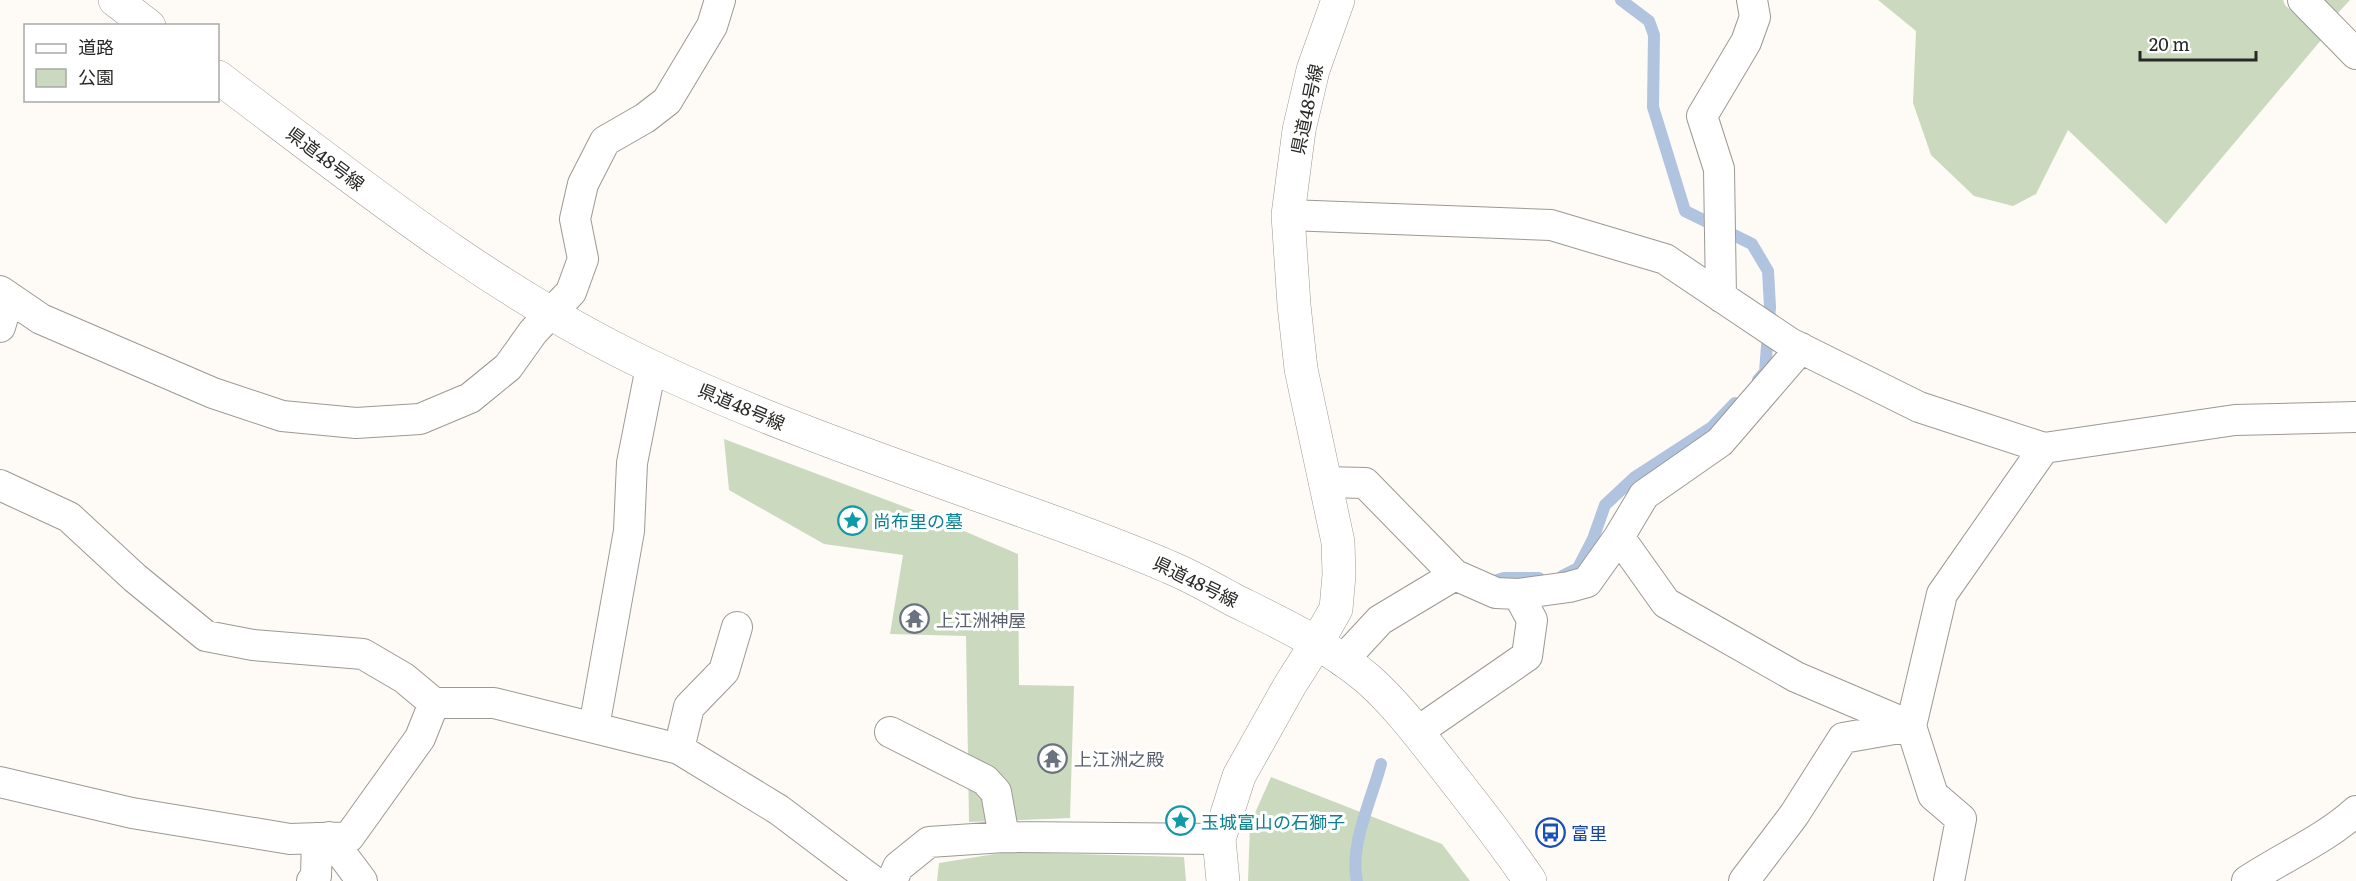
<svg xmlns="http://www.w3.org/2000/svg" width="2356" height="881" font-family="Literata,'Noto Sans JP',serif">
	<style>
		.green { fill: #cbdabe }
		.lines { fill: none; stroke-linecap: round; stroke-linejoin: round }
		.stream { stroke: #b0c4e0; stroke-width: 12 }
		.minor-casing { stroke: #9c9995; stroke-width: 32 }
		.tertiary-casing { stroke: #9c9995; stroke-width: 34 }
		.secondary-casing { stroke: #9c9995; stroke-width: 34 }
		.minor { stroke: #fff; stroke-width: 30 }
		.tertiary { stroke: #fff; stroke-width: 33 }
		.secondary { stroke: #fff; stroke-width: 33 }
		.labels { text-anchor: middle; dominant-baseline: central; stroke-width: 6; stroke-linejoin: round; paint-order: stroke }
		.street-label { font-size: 18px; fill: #292826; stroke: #fff }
		.culture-label { font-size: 18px; fill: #0d838f; stroke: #fff; text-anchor: start }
		.worship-label { font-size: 18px; fill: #5b616d; stroke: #fff; text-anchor: start }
		.transit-label { font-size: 18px; fill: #164399; stroke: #fff; text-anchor: start }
	</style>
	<rect width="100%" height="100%" fill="#fefbf6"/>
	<path class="green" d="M 1878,0 L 2283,0 L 2285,5 L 2322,39 L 2166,224 L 2068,130 L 2036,194 L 2013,206 L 1974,196 L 1931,155 L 1913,103 L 1916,31 Z
		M 2323,0 L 2350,0 L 2337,14 Z
		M 724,439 L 924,514 L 1018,554 L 1019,685 L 1074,686 L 1070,818 L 969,822 L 966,636 L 890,634 L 903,555 L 824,544 L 729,490 Z
		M 1271,777 L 1442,844 L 1470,881 L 1248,881 L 1250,824 Z
		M 1007,852 L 1184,857 L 1186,881 L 937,881 L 939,863 Z"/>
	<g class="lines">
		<path class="stream" d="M 1621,0 L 1649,21 L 1654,35 L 1653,107 L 1685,211 L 1752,244 L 1768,271 L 1770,307 L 1765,372 L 1758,380
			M 1562,576 L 1578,568 L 1593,539 L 1605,505 L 1635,477 L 1712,427 L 1735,403
			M 1491,582 L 1504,578 L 1539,578
			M 1357,881 C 1349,846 1372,798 1381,764"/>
		<defs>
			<path id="minor" d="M 2303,0 L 2356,54
				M 1288,215 L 1551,225 L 1665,259 L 1790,343 L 1919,407 L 2044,448 L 2235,420 L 2356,417
				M 0,291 L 41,319 L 213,393 L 282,416 L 356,423 L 420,419 L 470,398 L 508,367 L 533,332 L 571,292 L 583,259 L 575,219 L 583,184 L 605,141 L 645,118 L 667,101 L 712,26 L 720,0
				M 1721,297 L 1719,169 L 1702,116 L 1746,42 L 1755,17 L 1752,0
				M 0,327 L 9,297
				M 1801,348 L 1720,442 L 1644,495 L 1619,537 L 1666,603 L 1796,677 L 1911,726
				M 1325,482 L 1365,483 L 1455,575 L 1496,593 L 1518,594 L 1569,587 L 1587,582 L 1619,537
				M 0,485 L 69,517 L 135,578 L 206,636 L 253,645 L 363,654 L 404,678 L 434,703 L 494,703 L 679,749 L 779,810 L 873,881
				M 1342,661 L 1380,620 L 1455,575
				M 594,727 L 629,531 L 632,463 L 651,367
				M 890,732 L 985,780 L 996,792 L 1004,837
				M 1417,732 L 1527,656 L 1532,620 L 1518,594
				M 679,749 L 689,707 L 724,671 L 737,627
				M 0,782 L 132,813 L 290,839 L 349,837 L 420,738 L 434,703
				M 329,837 L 362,881
				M 312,881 L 316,876 L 317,838
				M 892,881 L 898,867 L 929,842 L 1004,837 L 1219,839
				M 1744,881 L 1794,815 L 1843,738 L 1911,726
				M 1949,881 L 1961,819 L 1933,795 L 1911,726 L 1942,594 L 2044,448
				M 2247,881 C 2283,857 2324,840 2356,811"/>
			<path id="tertiary" d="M 1223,881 L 1219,839 L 1239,776 L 1290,685 L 1316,644"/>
			<path id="secondary" d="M 115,0 L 149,26
				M 218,77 C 355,180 492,291 648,365 C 755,416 866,455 978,495 C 1042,518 1107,540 1169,567 C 1191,576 1212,588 1232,599 C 1278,622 1328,645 1368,679 C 1395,703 1418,733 1440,761 C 1471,801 1502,839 1530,881
				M 1316,644 L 1336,609 L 1339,575 L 1338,542 L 1301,369 L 1294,305 L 1288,215 L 1299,130 L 1313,70 L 1338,0"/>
		</defs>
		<use href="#minor" class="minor-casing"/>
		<use href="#tertiary" class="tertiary-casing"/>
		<use href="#secondary" class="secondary-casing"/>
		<use href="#minor" class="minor"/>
		<use href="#tertiary" class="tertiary"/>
		<use href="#secondary" class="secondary"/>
	</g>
	<defs>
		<symbol id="sight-ring" viewBox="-11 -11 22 22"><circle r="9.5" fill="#fff" stroke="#0f9aa8" stroke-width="1.5"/><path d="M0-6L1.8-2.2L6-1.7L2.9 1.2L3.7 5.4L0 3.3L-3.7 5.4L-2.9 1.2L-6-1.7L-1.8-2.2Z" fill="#0f9aa8"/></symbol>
		<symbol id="temple-ring" viewBox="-11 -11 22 22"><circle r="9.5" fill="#fff" stroke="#6b7280" stroke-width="1.5"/><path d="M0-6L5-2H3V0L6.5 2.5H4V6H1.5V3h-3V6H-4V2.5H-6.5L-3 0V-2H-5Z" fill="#6b7280"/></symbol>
		<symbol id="bus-ring" viewBox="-11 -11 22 22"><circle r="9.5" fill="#fff" stroke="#1a4fb4" stroke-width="1.5"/><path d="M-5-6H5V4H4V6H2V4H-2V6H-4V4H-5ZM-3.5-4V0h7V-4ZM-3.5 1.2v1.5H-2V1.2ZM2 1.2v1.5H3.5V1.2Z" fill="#1a4fb4"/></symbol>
	</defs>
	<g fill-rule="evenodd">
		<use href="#sight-ring" x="836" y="504" width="33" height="33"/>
		<use href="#temple-ring" x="898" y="602" width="33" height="33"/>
		<use href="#temple-ring" x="1036" y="742" width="33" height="33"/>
		<use href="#sight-ring" x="1164" y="804" width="33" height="33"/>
		<use href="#bus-ring" x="1534" y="816" width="33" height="33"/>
	</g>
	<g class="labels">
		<g class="street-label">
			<text transform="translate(1306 109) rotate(-78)">県道48号線</text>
			<text transform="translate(326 158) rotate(37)">県道48号線</text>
			<text transform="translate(742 406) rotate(23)">県道48号線</text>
			<text transform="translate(1196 581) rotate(26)">県道48号線</text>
		</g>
		<g class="culture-label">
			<text x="873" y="520">尚布里の墓</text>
			<text x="1201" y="821">玉城富山の石獅子</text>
		</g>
		<g class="worship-label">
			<text x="936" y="619">上江洲神屋</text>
			<text x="1074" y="758">上江洲之殿</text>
		</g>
		<g class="transit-label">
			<text x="1571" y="832">富里</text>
		</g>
	</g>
	<rect x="24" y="24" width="195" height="78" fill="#ffffff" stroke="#a9a9a8" stroke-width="1.5"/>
	<rect x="36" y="44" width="30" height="9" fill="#ffffff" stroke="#a9a9a8" stroke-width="1.5"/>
	<text x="78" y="54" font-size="18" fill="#292826">道路</text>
	<rect x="36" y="69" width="30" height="18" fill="#cbdabe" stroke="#a9a9a8" stroke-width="1.5"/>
	<text x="78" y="84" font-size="18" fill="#292826">公園</text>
	<path d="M2140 51v9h116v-9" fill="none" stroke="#292826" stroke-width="3"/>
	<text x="2149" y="51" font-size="18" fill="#292826" stroke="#ffffff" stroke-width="4.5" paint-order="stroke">20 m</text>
</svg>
